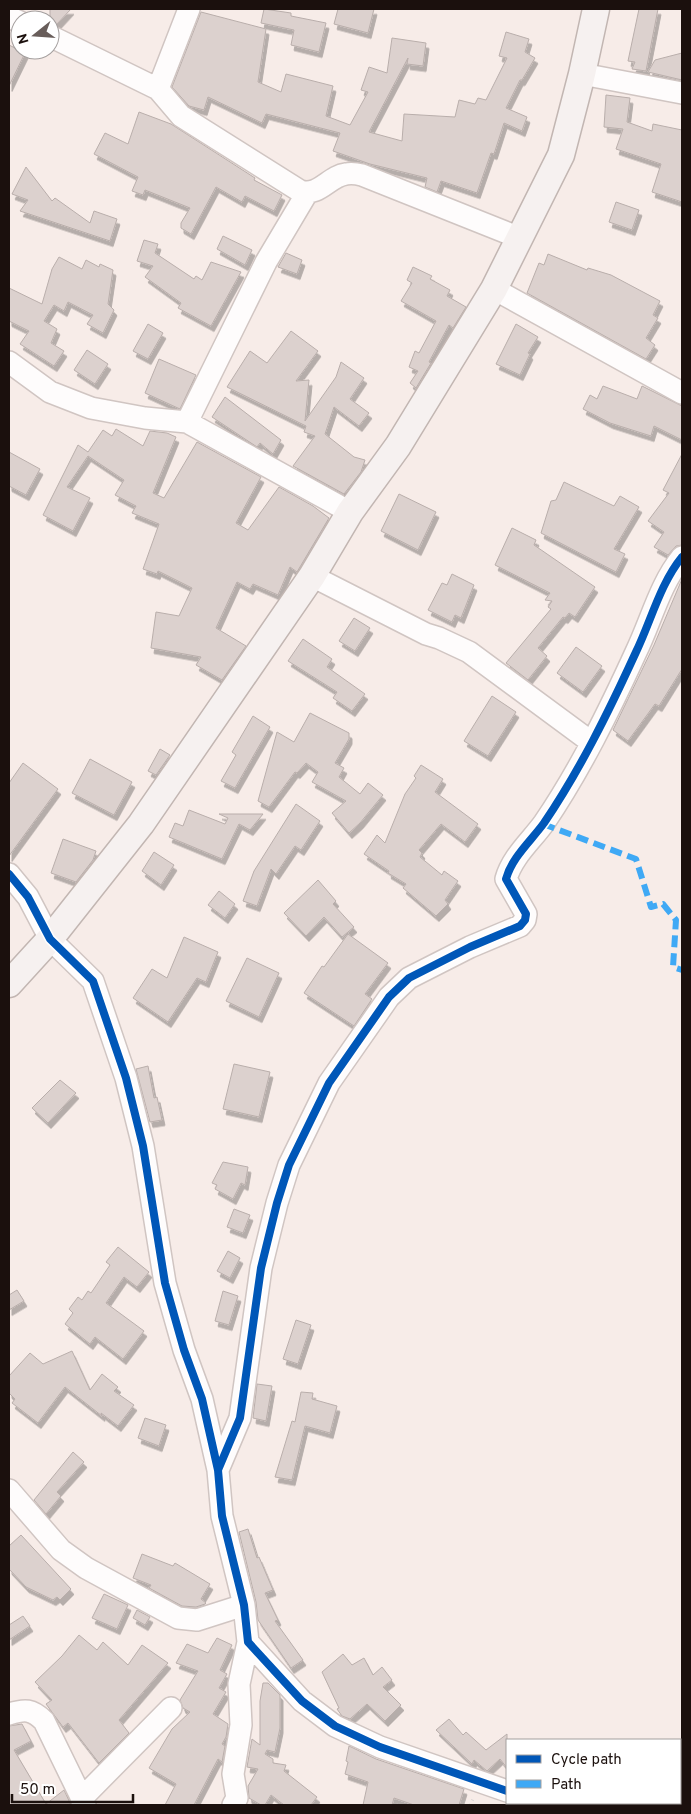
<svg xmlns="http://www.w3.org/2000/svg" width="691" height="1814" font-family="Overpass,sans-serif">
	<style>
		.building { fill: #dcd1ce; stroke: #b9aeab; filter: url(#shadow) }
		.lines { fill: none; stroke-linecap: round; stroke-linejoin: round }
		.minor-casing { stroke: #d0c5c2; stroke-width: 24 }
		.major-casing { stroke: #c2b6b2; stroke-width: 29 }
		.path { stroke: #dad7d5; stroke-width: 3; stroke-dasharray: 1 4; stroke-linecap: butt }
		.minor { stroke: #fefcfc; stroke-width: 21 }
		.major { stroke: #f6f1f0; stroke-width: 26 }
		.quiet { stroke: #3fa9f5; stroke-width: 6; stroke-dasharray: 12 6; stroke-linecap: butt }
		.cycleway-casing { stroke: #fff; stroke-width: 11 }
		.cycleway { stroke: #0057b8; stroke-width: 8 }
	</style>
	<defs>
		<filter id="shadow"><feDropShadow dx="3" dy="5.5" stdDeviation="0" flood-color="#0004"/></filter>
	</defs>
	<rect width="100%" height="100%" fill="#f7ece8"/>
	<path class="building" d="M 50,9 L 71,9 L 56,25 L 50,24 Z
		M 264,9 L 291,13 L 291,16 L 326,23 L 319,52 L 291,45 L 294,30 L 261,23 Z
		M 338,9 L 374,9 L 368,33 L 334,24 Z
		M 639,9 L 658,9 L 646,71 L 632,69 L 635,62 L 628,61 Z
		M 201,12 L 266,29 L 258,82 L 281,92 L 286,74 L 333,86 L 326,116 L 350,125 L 368,92 L 361,90 L 369,67 L 387,73 L 392,38 L 426,43 L 423,66 L 407,64 L 408,58 L 369,132 L 402,141 L 404,114 L 455,117 L 459,100 L 475,104 L 478,98 L 486,100 L 507,58 L 499,56 L 506,32 L 529,39 L 525,52 L 535,58 L 522,80 L 520,80 L 506,108 L 527,117 L 522,131 L 504,123 L 494,154 L 491,153 L 477,193 L 441,181 L 437,192 L 425,187 L 427,178 L 370,164 L 333,151 L 340,133 L 266,114 L 262,123 L 208,97 L 204,110 L 189,106 L 172,87 Z
		M 9,45 L 25,53 L 9,86 Z
		M 682,53 L 682,80 L 648,72 L 655,60 Z
		M 606,95 L 630,98 L 627,122 L 652,131 L 653,124 L 682,130 L 682,202 L 652,192 L 661,164 L 616,149 L 623,129 L 604,127 Z
		M 139,112 L 171,124 L 255,178 L 254,180 L 282,195 L 274,211 L 245,196 L 242,202 L 216,187 L 191,234 L 181,228 L 181,223 L 190,208 L 145,190 L 143,195 L 132,191 L 138,177 L 94,154 L 105,133 L 128,144 Z
		M 26,167 L 52,201 L 55,198 L 90,223 L 94,211 L 117,219 L 110,241 L 20,211 L 28,200 L 12,194 Z
		M 616,202 L 639,210 L 632,230 L 609,222 Z
		M 223,236 L 252,250 L 245,265 L 217,249 Z
		M 144,240 L 158,244 L 155,253 L 194,279 L 196,276 L 202,280 L 211,262 L 241,272 L 211,326 L 178,308 L 181,303 L 145,277 L 153,266 L 137,261 Z
		M 286,253 L 302,260 L 297,274 L 278,267 Z
		M 548,254 L 587,270 L 588,268 L 611,275 L 660,301 L 653,315 L 658,318 L 646,338 L 655,345 L 646,359 L 527,293 L 539,263 L 544,265 Z
		M 59,257 L 82,269 L 86,260 L 99,267 L 100,264 L 113,270 L 108,304 L 114,310 L 103,333 L 87,324 L 93,315 L 68,302 L 64,311 L 54,305 L 44,321 L 57,329 L 51,343 L 64,351 L 54,366 L 20,344 L 29,331 L 9,321 L 9,288 L 42,304 L 52,269 Z
		M 413,267 L 432,276 L 430,279 L 450,290 L 447,296 L 466,307 L 453,328 L 449,325 L 429,362 L 431,363 L 416,388 L 410,383 L 418,371 L 409,367 L 415,351 L 419,353 L 436,321 L 401,301 L 412,283 L 407,280 Z
		M 148,324 L 163,333 L 148,359 L 133,351 Z
		M 516,324 L 538,337 L 528,353 L 530,354 L 520,375 L 496,364 Z
		M 291,331 L 318,351 L 296,381 L 309,380 L 305,421 L 336,377 L 341,362 L 364,378 L 350,399 L 369,413 L 359,426 L 334,407 L 325,434 L 354,457 L 365,460 L 361,472 L 344,494 L 293,466 L 315,436 L 304,432 L 306,426 L 227,387 L 250,351 L 267,363 Z
		M 87,350 L 108,364 L 95,384 L 74,370 Z
		M 159,359 L 196,375 L 180,409 L 145,393 Z
		M 603,386 L 637,399 L 642,386 L 682,406 L 682,440 L 654,426 L 651,436 L 610,423 L 583,409 L 590,395 L 597,399 Z
		M 225,397 L 281,440 L 273,454 L 260,443 L 257,447 L 212,417 Z
		M 116,429 L 143,446 L 150,431 L 167,433 L 176,437 L 153,493 L 164,498 L 197,442 L 261,477 L 236,523 L 248,530 L 279,487 L 313,506 L 329,518 L 297,572 L 290,567 L 278,595 L 253,584 L 250,589 L 237,582 L 216,628 L 246,646 L 222,680 L 196,665 L 201,657 L 151,648 L 156,612 L 179,616 L 192,588 L 158,571 L 157,574 L 143,569 L 159,524 L 132,513 L 136,506 L 115,495 L 124,480 L 88,456 L 67,487 L 90,498 L 73,531 L 43,515 L 78,445 L 88,452 L 103,430 L 112,436 Z
		M 9,452 L 40,469 L 26,495 L 9,486 Z
		M 682,454 L 682,545 L 676,546 L 668,555 L 654,547 L 664,532 L 648,521 L 669,493 L 663,490 Z
		M 564,482 L 614,506 L 620,496 L 639,507 L 614,549 L 625,554 L 616,572 L 541,533 L 551,501 L 556,500 Z
		M 399,494 L 436,512 L 418,550 L 381,531 Z
		M 512,528 L 536,540 L 534,545 L 595,587 L 575,617 L 569,613 L 565,618 L 563,617 L 538,648 L 547,656 L 528,680 L 506,663 L 551,609 L 548,607 L 552,601 L 545,600 L 550,593 L 495,565 Z
		M 452,574 L 474,585 L 461,618 L 455,615 L 452,622 L 428,610 L 442,583 L 447,585 Z
		M 682,579 L 682,669 L 659,706 L 655,704 L 628,741 L 613,730 L 654,645 Z
		M 354,618 L 370,628 L 355,651 L 339,641 Z
		M 303,639 L 332,659 L 327,667 L 365,694 L 352,711 L 333,698 L 337,692 L 288,661 Z
		M 576,647 L 602,666 L 583,692 L 557,673 Z
		M 492,696 L 516,712 L 488,756 L 464,741 Z
		M 310,713 L 349,733 L 349,739 L 335,763 L 344,768 L 339,777 L 360,794 L 368,783 L 383,795 L 360,823 L 349,833 L 332,813 L 346,801 L 312,782 L 318,772 L 306,763 L 297,773 L 295,772 L 269,807 L 258,801 L 277,732 L 294,742 Z
		M 253,716 L 270,727 L 235,788 L 221,781 L 236,755 L 232,752 Z
		M 160,749 L 170,755 L 156,775 L 148,771 Z
		M 90,759 L 132,782 L 114,815 L 72,793 Z
		M 23,763 L 58,789 L 9,856 L 9,783 Z
		M 421,765 L 443,779 L 435,792 L 478,824 L 465,842 L 441,824 L 419,850 L 422,853 L 420,857 L 442,875 L 444,871 L 458,881 L 445,900 L 448,904 L 436,916 L 403,888 L 406,884 L 388,873 L 389,871 L 364,854 L 377,835 L 385,843 L 405,794 L 416,778 L 414,776 Z
		M 296,804 L 320,821 L 301,850 L 295,846 L 276,874 L 271,869 L 257,906 L 243,901 L 254,871 Z
		M 189,810 L 225,824 L 228,818 L 219,814 L 263,814 L 250,830 L 239,824 L 222,859 L 169,837 L 175,823 L 183,826 Z
		M 63,839 L 96,851 L 93,860 L 76,882 L 51,873 Z
		M 154,852 L 174,865 L 161,885 L 142,871 Z
		M 318,880 L 336,901 L 333,904 L 354,927 L 342,937 L 324,917 L 306,936 L 284,913 Z
		M 219,891 L 235,904 L 225,918 L 208,905 Z
		M 348,934 L 388,963 L 365,994 L 372,999 L 354,1026 L 304,993 L 322,966 L 324,967 Z
		M 184,937 L 218,952 L 206,982 L 197,978 L 168,1022 L 133,998 L 152,969 L 167,978 Z
		M 247,958 L 279,973 L 259,1017 L 226,1001 Z
		M 234,1064 L 270,1072 L 259,1117 L 223,1109 Z
		M 148,1066 L 154,1098 L 157,1097 L 162,1120 L 150,1122 L 136,1069 Z
		M 60,1080 L 76,1093 L 48,1123 L 32,1108 Z
		M 223,1162 L 248,1167 L 245,1185 L 241,1183 L 233,1199 L 215,1189 L 217,1185 L 212,1183 Z
		M 234,1209 L 250,1215 L 243,1233 L 227,1227 Z
		M 118,1247 L 149,1272 L 137,1287 L 124,1277 L 106,1303 L 144,1331 L 123,1359 L 95,1337 L 90,1344 L 65,1324 L 73,1313 L 69,1309 L 78,1297 L 82,1300 L 88,1291 L 91,1293 L 110,1265 L 106,1262 Z
		M 228,1251 L 240,1258 L 230,1278 L 217,1271 Z
		M 17,1290 L 24,1301 L 9,1310 L 9,1295 Z
		M 223,1291 L 238,1296 L 229,1325 L 215,1321 Z
		M 296,1320 L 311,1325 L 298,1364 L 283,1359 Z
		M 72,1351 L 90,1390 L 102,1374 L 118,1387 L 114,1391 L 134,1405 L 118,1426 L 101,1413 L 102,1416 L 65,1387 L 38,1423 L 12,1403 L 15,1399 L 9,1393 L 9,1376 L 30,1353 L 43,1364 Z
		M 257,1384 L 272,1386 L 266,1421 L 253,1418 Z
		M 301,1392 L 313,1393 L 312,1399 L 337,1406 L 330,1433 L 305,1426 L 292,1480 L 275,1477 L 292,1421 L 295,1422 Z
		M 145,1418 L 166,1425 L 159,1446 L 138,1438 Z
		M 73,1452 L 84,1462 L 57,1492 L 61,1496 L 46,1514 L 34,1500 Z
		M 248,1529 L 257,1558 L 259,1557 L 273,1590 L 265,1593 L 278,1620 L 275,1621 L 303,1660 L 291,1668 L 258,1620 L 256,1602 L 239,1532 Z
		M 21,1535 L 71,1589 L 60,1600 L 57,1597 L 53,1600 L 26,1587 L 9,1569 L 9,1546 Z
		M 142,1554 L 173,1566 L 175,1563 L 210,1584 L 201,1599 L 206,1603 L 205,1604 L 196,1607 L 182,1606 L 149,1588 L 151,1585 L 133,1578 Z
		M 104,1594 L 128,1605 L 117,1629 L 92,1618 Z
		M 137,1610 L 150,1617 L 145,1625 L 133,1618 Z
		M 23,1616 L 30,1626 L 9,1640 L 9,1625 Z
		M 79,1635 L 97,1650 L 103,1642 L 128,1665 L 142,1645 L 168,1663 L 119,1720 L 129,1733 L 99,1763 L 68,1723 L 63,1727 L 46,1704 L 52,1700 L 35,1682 L 62,1656 Z
		M 217,1638 L 232,1645 L 220,1670 L 227,1674 L 219,1688 L 226,1692 L 213,1714 L 228,1724 L 226,1737 L 222,1744 L 225,1746 L 222,1762 L 218,1759 L 194,1805 L 165,1805 L 176,1784 L 149,1768 L 172,1729 L 190,1712 L 183,1708 L 180,1700 L 198,1671 L 176,1663 L 187,1644 L 208,1653 Z
		M 343,1654 L 352,1665 L 364,1658 L 373,1675 L 382,1667 L 392,1680 L 383,1687 L 401,1705 L 385,1721 L 367,1704 L 350,1719 L 342,1716 L 337,1709 L 339,1708 L 322,1672 Z
		M 263,1683 L 268,1683 L 280,1695 L 280,1728 L 275,1752 L 267,1750 L 265,1754 L 273,1759 L 273,1763 L 286,1765 L 284,1771 L 317,1797 L 311,1805 L 284,1805 L 271,1795 L 265,1805 L 261,1805 L 249,1798 L 248,1786 L 258,1769 L 247,1767 L 252,1739 L 260,1745 L 260,1701 Z
		M 449,1719 L 463,1735 L 466,1732 L 486,1750 L 507,1734 L 507,1768 L 500,1759 L 487,1771 L 474,1760 L 472,1764 L 436,1730 Z
		M 22,1724 L 31,1741 L 14,1750 L 46,1804 L 64,1790 L 71,1805 L 9,1805 L 9,1726 Z
		M 349,1746 L 376,1759 L 464,1789 L 459,1805 L 414,1805 L 394,1798 L 392,1805 L 363,1805 L 368,1782 L 345,1774 L 348,1762 L 346,1761 Z"/>
	<g class="lines">
		<defs>
			<path id="minor" d="M 9,17 L 20,22
				M 50,36 L 158,89 L 181,116 L 300,191 C 319,197 329,176 346,174 C 351,173 358,174 362,175 L 520,238
				M 582,74 L 682,93
				M 158,89 L 189,9
				M 494,289 L 682,393
				M 9,362 L 50,392 L 91,408 L 145,418 L 187,422 L 350,512
				M 187,422 L 266,262 L 307,193
				M 312,576 L 426,634 L 439,638 L 469,652 L 591,742
				M 9,874 L 28,897 L 50,939 L 93,981 L 126,1078 L 143,1146 L 165,1283 L 184,1350 L 202,1399 L 218,1470
				M 9,1490 L 61,1550 L 86,1568 L 178,1618 L 197,1620 L 244,1605
				M 9,1714 C 25,1709 32,1709 44,1721 L 85,1805
				M 507,1791 L 380,1747 L 335,1726 L 302,1701 L 248,1642 L 244,1605 L 222,1516 L 218,1470 L 240,1418 L 261,1268 L 277,1203 L 289,1165 L 329,1083 L 389,997 L 409,978 L 470,947 L 520,926 L 525,920 L 526,914 L 506,879 C 512,857 531,841 544,823 C 580,770 609,711 636,652 C 651,621 660,584 682,557
				M 81,1799 L 171,1708
				M 553,1803 L 564,1805
				M 233,1805 L 237,1798 L 233,1774 L 241,1725 L 239,1684 L 248,1642"/>
			<path id="major" d="M 9,984 L 50,939 L 141,824 L 312,576 L 350,512 L 398,446 L 494,289 L 561,155 L 582,74 L 596,9"/>
		</defs>
		<use href="#minor" class="minor-casing"/>
		<use href="#major" class="major-casing"/>
		<path class="path" d="M 470,1805 L 473,1799"/>
		<use href="#minor" class="minor"/>
		<use href="#major" class="major"/>
		<path class="quiet" d="M 543,824 L 636,859 L 651,907 L 663,904 L 676,920 L 673,967 L 682,970"/>
		<defs>
			<path id="cycleway" d="M 9,874 L 28,897 L 50,939 L 93,981 L 126,1078 L 143,1146 L 165,1283 L 184,1350 L 202,1399 L 218,1470
				M 507,1791 L 380,1747 L 335,1726 L 302,1701 L 248,1642 L 244,1605 L 222,1516 L 218,1470 L 240,1418 L 261,1268 L 277,1203 L 289,1165 L 329,1083 L 389,997 L 409,978 L 470,947 L 520,926 L 525,920 L 526,914 L 506,879 C 512,857 531,841 544,823 C 580,770 609,711 636,652 C 651,621 660,584 682,557"/>
		</defs>
		<use href="#cycleway" class="cycleway-casing"/>
		<use href="#cycleway" class="cycleway"/>
	</g>
	<rect width="691" height="1814" fill="none" stroke="#1b100d" stroke-width="20"/>
	<rect x="506" y="1739" width="175" height="65" fill="#ffffff" stroke="#a49f9e"/>
	<rect x="516" y="1755" width="25" height="8" fill="#0057b8" stroke="#a49f9e"/>
	<text x="551" y="1764" font-size="15" fill="#1b100d">Cycle path</text>
	<rect x="516" y="1780" width="25" height="8" fill="#3fa9f5" stroke="#a49f9e"/>
	<text x="551" y="1789" font-size="15" fill="#1b100d">Path</text>
	<g transform="translate(35 35) rotate(253)"><circle r="24" fill="#ffffff" stroke="#a49f9e"/>
	<path d="M0-4L9 19L0 12L-9 19Z" fill="#685d5a"/>
	<text y="-8" font-size="14" font-weight="bold" text-anchor="middle" fill="#1b100d">N</text>
	</g>
	<path d="M12 1794v8h121v-8" fill="none" stroke="#1b100d" stroke-width="2.5"/>
	<text x="20" y="1794" font-size="15" fill="#1b100d" stroke="#ffffff" stroke-width="4" paint-order="stroke">50 m</text>
</svg>
